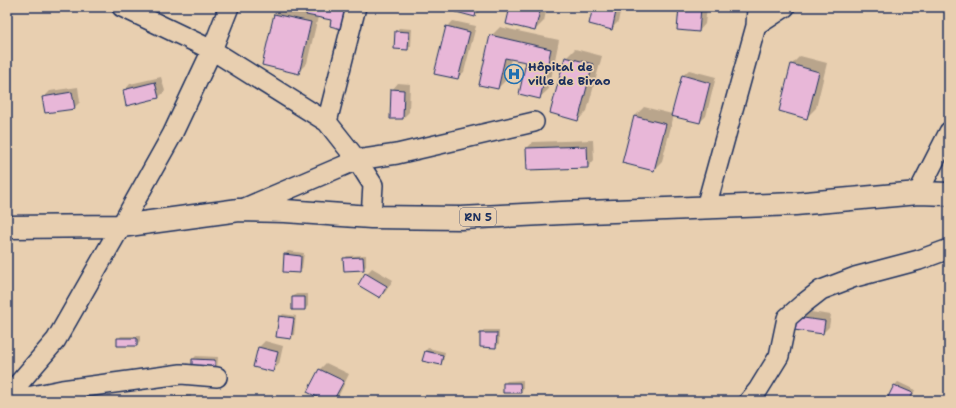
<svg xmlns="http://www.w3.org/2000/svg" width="956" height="408" font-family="'Shantell Sans',sans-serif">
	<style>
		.shadow { fill: #0003 }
		.building { fill: #e8b7d8; stroke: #1b2f5e }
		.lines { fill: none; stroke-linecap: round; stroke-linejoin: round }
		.minor-casing { stroke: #1b2f5e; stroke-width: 22 }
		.primary-casing { stroke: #1b2f5e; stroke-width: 25 }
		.minor { stroke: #e8cfb0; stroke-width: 19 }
		.primary { stroke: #e8cfb0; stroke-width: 22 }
		.labels { text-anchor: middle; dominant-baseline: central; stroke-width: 3.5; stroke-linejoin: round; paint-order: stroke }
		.shield { fill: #e8cfb0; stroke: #585f77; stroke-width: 1 }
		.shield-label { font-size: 11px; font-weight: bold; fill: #1b2f5e }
		.poi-label { font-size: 12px; font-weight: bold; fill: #1b2f5e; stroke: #e8cfb0; text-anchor: start }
	</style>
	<rect width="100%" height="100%" fill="#e8cfb0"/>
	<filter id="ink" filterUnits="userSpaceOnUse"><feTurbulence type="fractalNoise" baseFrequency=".025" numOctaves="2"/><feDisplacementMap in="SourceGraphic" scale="8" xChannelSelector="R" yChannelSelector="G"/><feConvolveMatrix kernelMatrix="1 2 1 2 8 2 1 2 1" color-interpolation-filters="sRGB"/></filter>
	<g filter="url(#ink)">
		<path class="shadow" d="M 282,7 L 292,7 L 308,11 L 308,7 L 354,7 L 340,28 L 332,20 L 318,17 L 307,63 L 298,72 L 263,64 L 275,14 Z
			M 442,7 L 482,7 L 481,10 L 475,16 Z
			M 511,7 L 547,7 L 544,21 L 535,30 Z
			M 594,7 L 621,7 L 618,22 L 611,29 Z
			M 680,7 L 707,7 L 705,24 L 699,31 Z
			M 453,21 L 476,26 L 464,72 L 457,78 L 447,27 Z
			M 500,27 L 559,40 L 549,89 L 539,98 L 527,61 L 511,58 L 507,79 L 498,88 L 491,36 Z
			M 399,28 L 412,29 L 411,46 L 408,48 L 396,31 Z
			M 575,49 L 602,56 L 587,111 L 578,120 L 566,58 Z
			M 800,56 L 827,63 L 816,108 L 807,117 L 791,65 Z
			M 689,70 L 716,77 L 706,116 L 700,122 L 674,115 L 662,161 L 653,170 L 635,116 L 644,107 L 672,114 L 682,76 Z
			M 161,77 L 165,91 L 158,98 L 124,91 L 130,84 Z
			M 398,83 L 410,84 L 409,112 L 403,118 L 392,90 Z
			M 78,87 L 80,102 L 74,108 L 43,98 L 50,91 Z
			M 593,140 L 594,160 L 588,167 L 527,148 L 533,142 Z
			M 288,251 L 304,253 L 302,269 L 299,272 L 285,254 Z
			M 366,255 L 366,266 L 363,269 L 344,259 L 347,256 Z
			M 372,268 L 393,280 L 386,291 L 380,297 L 366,274 Z
			M 296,294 L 308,294 L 308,306 L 305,309 L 293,297 Z
			M 804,311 L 831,315 L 829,327 L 823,333 L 795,329 Z
			M 283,314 L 296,316 L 294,335 L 291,338 L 280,317 Z
			M 484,330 L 499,330 L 499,344 L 496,347 L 481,333 Z
			M 121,336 L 140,336 L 140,342 L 137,345 L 118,339 Z
			M 265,341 L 283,346 L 279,364 L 273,371 L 259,347 Z
			M 428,348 L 445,352 L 443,361 L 441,364 L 425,351 Z
			M 196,356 L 218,357 L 217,371 L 193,359 Z
			M 326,363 L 349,374 L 338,397 L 334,401 L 327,401 L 309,392 L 320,369 Z
			M 523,380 L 523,389 L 520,392 L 504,384 L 507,381 Z
			M 898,382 L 915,390 L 910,401 L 893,401 L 888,399 L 895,385 Z
			M 175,395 L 191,395 L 191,401 L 172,401 L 172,398 Z
			M 156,400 L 164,400 L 164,401 L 154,401 Z"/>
		<path class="building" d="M 307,7 L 349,7 L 346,23 L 342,23 L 341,29 L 330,26 L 331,20 L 306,15 Z
			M 441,7 L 477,7 L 475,17 L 441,8 Z
			M 510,7 L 541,7 L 535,31 L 506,24 Z
			M 593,7 L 617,7 L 612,30 L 589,24 Z
			M 679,7 L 701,7 L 699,32 L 677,30 Z
			M 274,14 L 311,22 L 299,74 L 262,65 Z
			M 446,26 L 470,32 L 458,79 L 434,74 Z
			M 395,31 L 409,32 L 408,50 L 394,49 Z
			M 490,35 L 551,49 L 540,99 L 519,94 L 526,62 L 505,58 L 498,89 L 479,85 Z
			M 565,57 L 593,64 L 578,121 L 550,113 Z
			M 791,64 L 819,72 L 807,119 L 779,111 Z
			M 682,75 L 710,83 L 700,123 L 671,116 Z
			M 155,82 L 159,98 L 126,106 L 123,90 Z
			M 391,89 L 404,90 L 403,119 L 390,119 Z
			M 72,92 L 75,109 L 45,113 L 42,97 Z
			M 634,116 L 666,124 L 654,171 L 622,163 Z
			M 587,146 L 588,168 L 527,170 L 526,148 Z
			M 284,254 L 301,256 L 300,273 L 283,272 Z
			M 363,257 L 364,270 L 344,271 L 343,258 Z
			M 365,273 L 387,286 L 380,298 L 358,285 Z
			M 292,297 L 305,297 L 305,310 L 292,310 Z
			M 279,316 L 294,318 L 291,339 L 276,337 Z
			M 796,317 L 825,321 L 823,334 L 794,330 Z
			M 480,333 L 497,333 L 496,348 L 480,347 Z
			M 117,338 L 137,338 L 137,346 L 117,346 Z
			M 258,347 L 278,352 L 273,372 L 253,367 Z
			M 425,351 L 443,355 L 441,365 L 422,361 Z
			M 192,359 L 215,360 L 215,375 L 192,373 Z
			M 319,369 L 344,381 L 333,401 L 325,401 L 307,392 Z
			M 503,383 L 520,383 L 521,393 L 503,393 Z
			M 894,385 L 913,393 L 909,401 L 890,401 L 887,399 Z
			M 171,398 L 188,398 L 189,401 L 171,401 Z"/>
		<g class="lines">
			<defs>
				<path id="minor" d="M 229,7 L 212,50 L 327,122 L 357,160 L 373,185 L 371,217
					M 757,7 L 756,26 L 785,7
					M 327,122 L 356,7
					M 918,193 L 949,132
					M 706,207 L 756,26
					M 240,210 L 357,160 L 397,154 L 534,122
					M 7,397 L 56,340 L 121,226 L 172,135 L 212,50 L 122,7
					M 7,401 L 62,390 L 181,374 L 217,377
					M 749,401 L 758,390 L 779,356 L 787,318 L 803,304 L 821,290 L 855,277 L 919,260 L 949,249"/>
				<path id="primary" d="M 7,227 L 121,226 L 239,210 L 285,211 L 371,217 L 461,218 L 562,213 L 795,204 L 918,193 L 949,194"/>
			</defs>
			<use href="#minor" class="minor-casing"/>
			<use href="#primary" class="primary-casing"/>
			<use href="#minor" class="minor"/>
			<use href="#primary" class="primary"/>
		</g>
	</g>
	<defs>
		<symbol id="hospital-ring" viewBox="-11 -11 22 22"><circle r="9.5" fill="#e8cfb0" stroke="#1f6fb2" stroke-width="1.5"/><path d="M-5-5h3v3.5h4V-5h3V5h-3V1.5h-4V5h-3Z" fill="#1f6fb2"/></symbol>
	</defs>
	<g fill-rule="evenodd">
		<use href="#hospital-ring" x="503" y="63" width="22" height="22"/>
	</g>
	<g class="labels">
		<rect class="shield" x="460" y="208" width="36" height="18" rx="3"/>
		<g class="shield-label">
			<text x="478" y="217">RN 5</text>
		</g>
		<g class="poi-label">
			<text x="528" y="67">Hôpital de<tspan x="528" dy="14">ville de Birao</tspan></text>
		</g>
	</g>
	<rect width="956" height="408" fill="none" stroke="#e8cfb0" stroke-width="24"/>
	<rect x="12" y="12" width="932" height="384" fill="none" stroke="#1b2f5e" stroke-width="1.5" filter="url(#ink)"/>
</svg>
